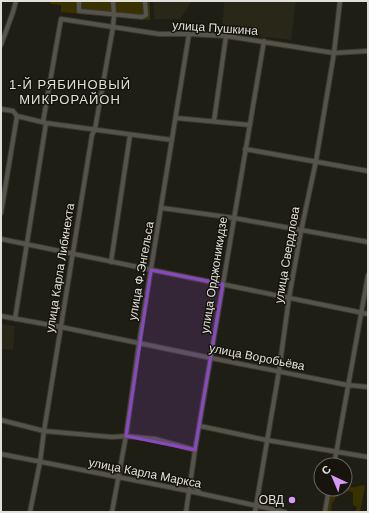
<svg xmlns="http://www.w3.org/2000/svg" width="369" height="513" font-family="Arial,sans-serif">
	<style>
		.built { fill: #292718 }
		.green { fill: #393200 }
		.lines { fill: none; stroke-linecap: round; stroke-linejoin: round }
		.minor-casing { stroke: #393832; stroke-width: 6 }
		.minor { stroke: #56544a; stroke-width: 4 }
		.marked { fill: #8a47c3; fill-opacity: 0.2; stroke: #8a47c3; stroke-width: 3; stroke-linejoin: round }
		.poi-dot { fill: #d69bf9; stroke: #16140c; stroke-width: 1.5 }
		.labels { text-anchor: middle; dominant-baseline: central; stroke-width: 3; stroke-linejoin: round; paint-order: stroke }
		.street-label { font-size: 12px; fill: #e1e0da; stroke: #16140c }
		.poi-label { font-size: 12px; fill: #e1e0da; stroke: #16140c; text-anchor: end }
		.neighbourhood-label { font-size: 13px; letter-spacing: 1px; fill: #e1e0da; stroke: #16140c }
	</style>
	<rect width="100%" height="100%" fill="#1f1e15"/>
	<path class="built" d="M 153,1 L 192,1 L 180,19 L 154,19 Z
		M 224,1 L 296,1 L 291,40 L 222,32 Z
		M 1,324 L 15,326 L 13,350 L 1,349 Z"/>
	<path class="green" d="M 51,1 L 150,1 L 150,20 L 61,12 L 61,5 L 50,4 Z
		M 362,485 L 365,486 L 360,512 L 355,512 L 357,507 L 353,505 L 353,492 C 343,489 336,492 334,502 L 332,502 L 331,512 L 327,512 L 331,489 L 356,487 Z"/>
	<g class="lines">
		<defs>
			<path id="minor" d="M 79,1 L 79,11 L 142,17 L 146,15 L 145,1
				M 1,45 L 13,12 L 16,1
				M 1,109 L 13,111 L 17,116 L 46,123 L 172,140
				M 176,118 L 250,125
				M 214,121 L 226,36
				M 43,122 L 61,19 L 159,34 L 189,34 L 226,36 L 334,53 L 368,51
				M 245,149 L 368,171
				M 162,208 L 234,218 L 368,242
				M 1,213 L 17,116
				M 1,239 L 368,314
				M 111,262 L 130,135
				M 1,316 L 61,327 L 211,358 L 347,385 L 368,387
				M 15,319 L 46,123
				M 1,420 L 44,431 L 112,437 L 126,436 L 155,439 L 195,450
				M 200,426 L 266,440 L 368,457
				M 1,454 L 189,491 L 285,512
				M 334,465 L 368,275
				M 192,480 L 193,485 L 200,493
				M 30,512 L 40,462 L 44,431 L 92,135 L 95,129 L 113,27 L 114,15 L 113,1
				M 112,512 L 126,436 L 139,343 L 189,34
				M 186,512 L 195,450 L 264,41
				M 255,512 L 279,371 L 289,298 L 301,231 L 316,161 L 334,53 L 340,1
				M 325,512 L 329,489"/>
		</defs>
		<use href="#minor" class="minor-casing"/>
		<use href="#minor" class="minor"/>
	</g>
	<path class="marked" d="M 151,270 L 223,284 L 195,450 L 126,436 Z"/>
	<circle class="poi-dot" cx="292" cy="500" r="4"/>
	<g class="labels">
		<g class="street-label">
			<text transform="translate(215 28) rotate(4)">улица Пушкина</text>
			<text transform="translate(287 255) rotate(-80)">улица Свердлова</text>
			<text transform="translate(60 268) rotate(-81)">улица Карла Либкнехта</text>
			<text transform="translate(141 271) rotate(-80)">улица Ф.Энгельса</text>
			<text transform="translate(214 275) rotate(-81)">улица Орджоникидзе</text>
			<text transform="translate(257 357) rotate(11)">улица Воробьёва</text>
			<text transform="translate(145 473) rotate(11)">улица Карла Маркса</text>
		</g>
		<g class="poi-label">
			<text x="284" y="500">ОВД</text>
		</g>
		<g class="neighbourhood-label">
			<text x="70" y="84">1-Й РЯБИНОВЫЙ<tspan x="70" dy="15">МИКРОРАЙОН</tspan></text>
		</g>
	</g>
	<rect width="369" height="513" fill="none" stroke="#e1e0da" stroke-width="4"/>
	<g transform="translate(333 477) rotate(316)"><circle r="19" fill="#16140c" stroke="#67665e"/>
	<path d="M0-3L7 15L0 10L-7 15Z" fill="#d69bf9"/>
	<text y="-6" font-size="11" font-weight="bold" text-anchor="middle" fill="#e1e0da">С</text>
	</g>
</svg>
